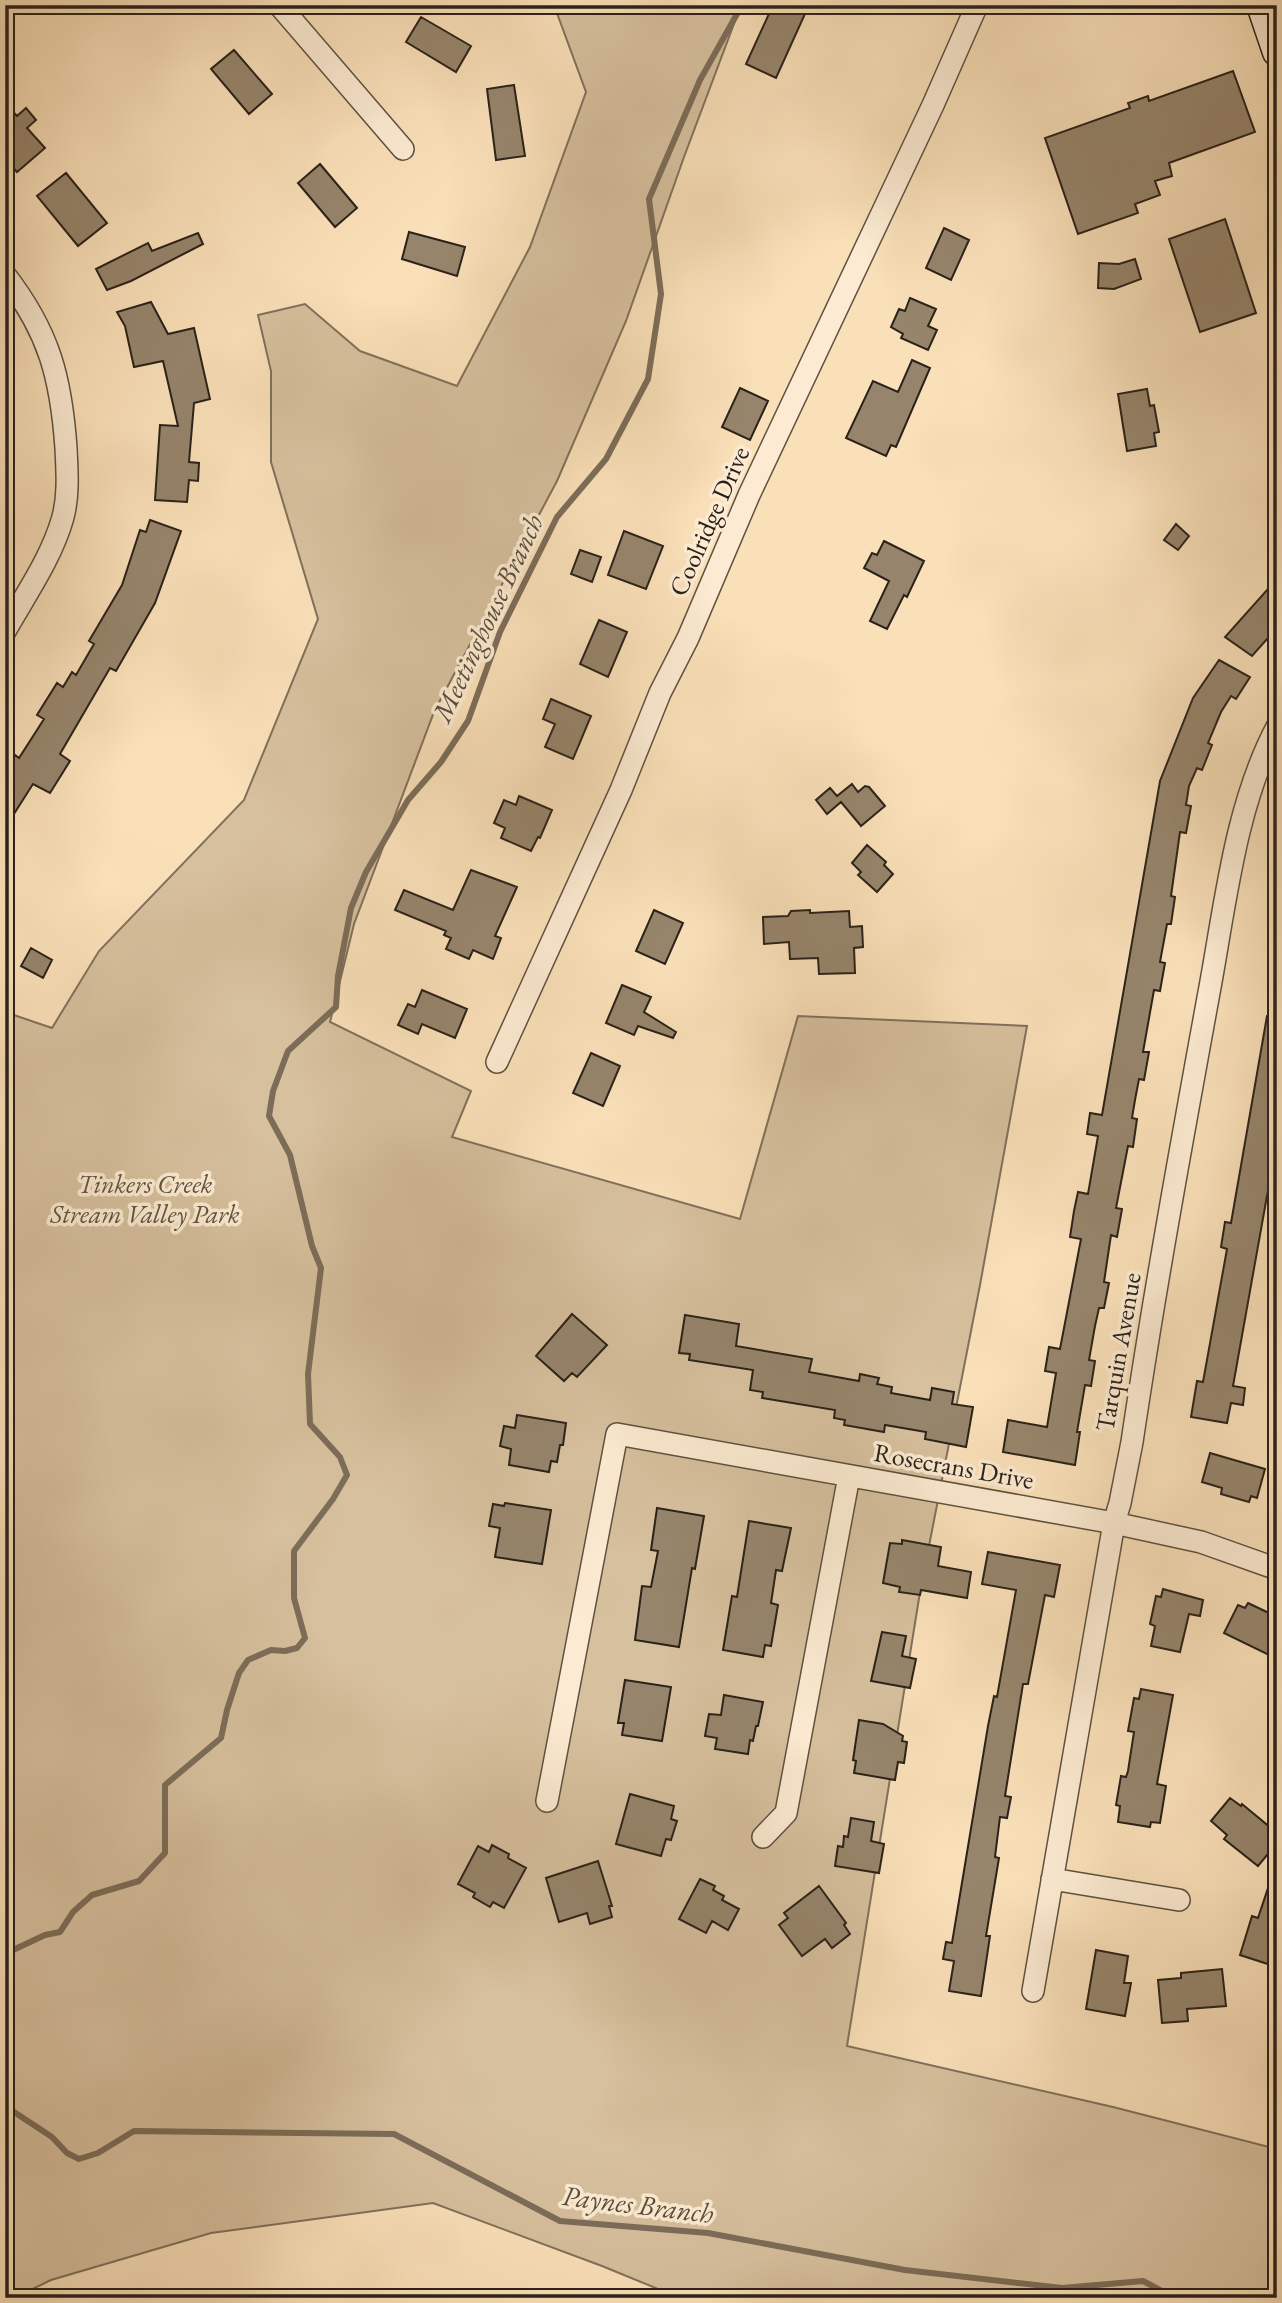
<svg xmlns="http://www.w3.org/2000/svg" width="1282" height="2303" font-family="'EB Garamond',serif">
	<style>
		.green { fill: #d7c09e; stroke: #80715c; stroke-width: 2 }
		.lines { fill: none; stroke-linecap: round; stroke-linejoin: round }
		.stream { stroke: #7c6d59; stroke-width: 6 }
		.building { fill: #96856c; stroke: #2a2219; stroke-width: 2 }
		.street-casing { stroke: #5e5241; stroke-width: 24 }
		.secondary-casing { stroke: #2a2219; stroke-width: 31 }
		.street { stroke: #fcebd2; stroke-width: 21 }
		.secondary { stroke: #fcebd2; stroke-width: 28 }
		.labels { text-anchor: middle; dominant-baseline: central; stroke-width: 7; stroke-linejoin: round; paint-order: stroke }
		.street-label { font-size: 26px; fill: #2a2219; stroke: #fcebd2 }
		.park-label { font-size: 26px; font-style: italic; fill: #5e5141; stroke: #fcebd2 }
		.water-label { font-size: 28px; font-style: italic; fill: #5a4e3e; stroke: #fcebd2 }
	</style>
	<rect width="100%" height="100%" fill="#fae0b9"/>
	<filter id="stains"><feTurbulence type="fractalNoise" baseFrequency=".00286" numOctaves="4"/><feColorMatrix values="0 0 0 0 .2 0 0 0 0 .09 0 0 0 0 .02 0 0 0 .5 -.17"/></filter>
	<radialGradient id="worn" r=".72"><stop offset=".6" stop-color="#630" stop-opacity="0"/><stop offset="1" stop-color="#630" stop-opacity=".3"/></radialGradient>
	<path class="green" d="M 554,5 L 741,5 L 684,157 L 626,321 L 557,481 L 434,712 L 354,924 L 330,1022 L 471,1091 L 452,1137 L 740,1219 L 798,1016 L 1027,1026 L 980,1285 L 920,1592 L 847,2046 L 1113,2107 L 1277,2149 L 1277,2298 L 680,2298 L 602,2266 L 433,2203 L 211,2233 L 51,2280 L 14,2298 L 5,2298 L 5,1012 L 52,1028 L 99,951 L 244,800 L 318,619 L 271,462 L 271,371 L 258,315 L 305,304 L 360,351 L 457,386 L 530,247 L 586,92 Z"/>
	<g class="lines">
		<path class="stream" d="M 5,1962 L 11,1951 L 45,1935 L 60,1932 L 73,1912 L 92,1895 L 139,1881 L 165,1853 L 165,1785 L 221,1738 L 227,1710 L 239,1673 L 248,1660 L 271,1650 L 285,1651 L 297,1648 L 305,1638 L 294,1598 L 294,1551 L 333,1499 L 347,1475 L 340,1457 L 310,1424 L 308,1374 L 321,1268 L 312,1246 L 290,1155 L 269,1116 L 273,1091 L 288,1051 L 336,1007 L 338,976 L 351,908 L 366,872 L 408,800 L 441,762 L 468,721 L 500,632 L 557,517 L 606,459 L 648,379 L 661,294 L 649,199 L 700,80 L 742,5
			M 5,2106 L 52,2137 L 67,2153 L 79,2159 L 98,2153 L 134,2131 L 394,2134 L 560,2221 L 708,2233 L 905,2270 L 1062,2288 L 1143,2281 L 1175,2298"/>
	</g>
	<path class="building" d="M 773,5 L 809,5 L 776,78 L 746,64 Z
		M 421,17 L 471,46 L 456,72 L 406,42 Z
		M 234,50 L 272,94 L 249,114 L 211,69 Z
		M 1233,71 L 1255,132 L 1169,163 L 1172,176 L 1155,181 L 1160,195 L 1135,204 L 1138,213 L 1078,234 L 1045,138 L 1130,108 L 1128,103 L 1148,96 L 1149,101 Z
		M 514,85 L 525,156 L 496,160 L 487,89 Z
		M 5,103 L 17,116 L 26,108 L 36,120 L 27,128 L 45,148 L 17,172 L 5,159 Z
		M 320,164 L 357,208 L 335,227 L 298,183 Z
		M 66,173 L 107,223 L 78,246 L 37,196 Z
		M 1225,219 L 1256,313 L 1200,332 L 1169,239 Z
		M 944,228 L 969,240 L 951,280 L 926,268 Z
		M 409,232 L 465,247 L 457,276 L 402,259 Z
		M 198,233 L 203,244 L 131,281 L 107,290 L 96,269 L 148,243 L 152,251 Z
		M 1135,259 L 1141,279 L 1114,289 L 1098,288 L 1099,263 L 1119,264 Z
		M 910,298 L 936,309 L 928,326 L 937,330 L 928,350 L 901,338 L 903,334 L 891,327 L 899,309 L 905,311 Z
		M 151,302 L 168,334 L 194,328 L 210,399 L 194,403 L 189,462 L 199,463 L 198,481 L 189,480 L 187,502 L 155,500 L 160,425 L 178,426 L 163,361 L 134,367 L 125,326 L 117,312 Z
		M 912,360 L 930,368 L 896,447 L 891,445 L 886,456 L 846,438 L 873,381 L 898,392 Z
		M 740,388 L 768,401 L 750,440 L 722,427 Z
		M 1147,389 L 1150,406 L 1154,405 L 1159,432 L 1154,433 L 1156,446 L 1127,451 L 1118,394 Z
		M 150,520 L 181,531 L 155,603 L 116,671 L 110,668 L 60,754 L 70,761 L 50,793 L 33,784 L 5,828 L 5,770 L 15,755 L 19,758 L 44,719 L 37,715 L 57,683 L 63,687 L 72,672 L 76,675 L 94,644 L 89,641 L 122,585 L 140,530 L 146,532 Z
		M 1176,524 L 1189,536 L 1178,550 L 1164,540 Z
		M 624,531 L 663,546 L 646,589 L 608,575 Z
		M 884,541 L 924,561 L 907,597 L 904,595 L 887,629 L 870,621 L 889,581 L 864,568 L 872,553 L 877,555 Z
		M 580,550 L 601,557 L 592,582 L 571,574 Z
		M 1277,579 L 1277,628 L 1252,656 L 1225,637 Z
		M 599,620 L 627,632 L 608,677 L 580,664 Z
		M 1219,660 L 1250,677 L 1236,699 L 1231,696 L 1221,712 L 1208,743 L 1212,745 L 1202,770 L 1197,768 L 1189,786 L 1186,805 L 1191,806 L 1186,833 L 1180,832 L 1171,896 L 1175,897 L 1171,924 L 1167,924 L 1160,962 L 1165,963 L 1160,991 L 1154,990 L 1143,1052 L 1149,1052 L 1144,1080 L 1139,1079 L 1135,1100 L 1132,1118 L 1137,1119 L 1133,1147 L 1128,1146 L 1116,1208 L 1122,1209 L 1117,1237 L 1111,1235 L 1104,1282 L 1109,1283 L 1104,1308 L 1099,1308 L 1095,1326 L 1089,1360 L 1095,1361 L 1091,1386 L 1085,1385 L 1077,1432 L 1080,1432 L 1075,1465 L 1003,1452 L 1008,1420 L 1047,1427 L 1056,1373 L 1045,1371 L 1049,1347 L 1060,1349 L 1081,1239 L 1070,1237 L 1074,1211 L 1078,1192 L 1088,1194 L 1098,1136 L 1087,1134 L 1090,1113 L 1102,1115 L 1160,781 L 1193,698 Z
		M 551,699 L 591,716 L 573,759 L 545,747 L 555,724 L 543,719 Z
		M 852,784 L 858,792 L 865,786 L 869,787 L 885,806 L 861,826 L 841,802 L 827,814 L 816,800 L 830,788 L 837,796 Z
		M 519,796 L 552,810 L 540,838 L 538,837 L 531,851 L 501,838 L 505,828 L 494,823 L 504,800 L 516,805 Z
		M 867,845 L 886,862 L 884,865 L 893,874 L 877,892 L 858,875 L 861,872 L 852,863 Z
		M 471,870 L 517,887 L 495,936 L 501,938 L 493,959 L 473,950 L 469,959 L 446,949 L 451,938 L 444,935 L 446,931 L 395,910 L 404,890 L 453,910 Z
		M 654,910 L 683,923 L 665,964 L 636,951 Z
		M 810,910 L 810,913 L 849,911 L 850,927 L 862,926 L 863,947 L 854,948 L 855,973 L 819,974 L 818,958 L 790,959 L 789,942 L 764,944 L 763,917 L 788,916 L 791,911 Z
		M 31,948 L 52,960 L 43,978 L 21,966 Z
		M 622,985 L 651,997 L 644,1012 L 676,1032 L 673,1038 L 638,1026 L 634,1035 L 606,1023 Z
		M 422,990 L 467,1009 L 455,1038 L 422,1024 L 418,1034 L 398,1025 L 408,1004 L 415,1007 Z
		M 1267,1016 L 1277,1016 L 1277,1140 L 1233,1386 L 1245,1388 L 1243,1405 L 1231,1403 L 1227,1423 L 1191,1417 L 1197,1381 L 1203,1382 L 1227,1249 L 1221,1247 L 1225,1222 L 1231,1223 Z
		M 591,1053 L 620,1066 L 603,1106 L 573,1093 Z
		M 572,1314 L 607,1345 L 577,1377 L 572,1373 L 564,1381 L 536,1356 Z
		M 685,1315 L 739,1324 L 736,1346 L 812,1359 L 809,1372 L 859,1381 L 860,1374 L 879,1378 L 877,1384 L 892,1387 L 891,1393 L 930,1400 L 932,1388 L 954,1392 L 952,1404 L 973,1407 L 966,1447 L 925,1439 L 926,1432 L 885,1425 L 884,1432 L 844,1425 L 845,1420 L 834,1418 L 835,1410 L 762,1398 L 763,1392 L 750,1390 L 753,1370 L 689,1360 L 690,1354 L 679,1353 Z
		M 517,1415 L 566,1423 L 563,1445 L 560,1445 L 557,1462 L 551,1461 L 549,1472 L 509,1465 L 511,1449 L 500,1446 L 504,1426 L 515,1428 Z
		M 1210,1453 L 1265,1469 L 1257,1498 L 1251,1496 L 1249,1502 L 1221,1494 L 1222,1488 L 1202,1482 Z
		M 505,1503 L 551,1510 L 542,1564 L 495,1557 L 500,1528 L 489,1526 L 493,1504 L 504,1506 Z
		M 657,1508 L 704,1516 L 695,1569 L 692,1568 L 679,1647 L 635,1640 L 642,1586 L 651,1587 L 658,1551 L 651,1550 Z
		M 749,1521 L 791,1528 L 782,1571 L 776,1570 L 771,1603 L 778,1605 L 771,1646 L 765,1645 L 763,1657 L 723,1650 L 732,1596 L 737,1597 Z
		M 902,1540 L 941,1547 L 938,1566 L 971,1572 L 967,1598 L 921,1590 L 920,1595 L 899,1592 L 900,1587 L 883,1583 L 890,1543 L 902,1544 Z
		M 988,1552 L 1060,1565 L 1054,1597 L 1045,1595 L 1028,1684 L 1023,1684 L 1005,1796 L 1011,1797 L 1007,1818 L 1000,1817 L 995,1857 L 999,1858 L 986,1936 L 990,1936 L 981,1996 L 949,1991 L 954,1961 L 943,1959 L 946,1942 L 952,1943 L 988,1726 L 994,1696 L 997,1697 L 1016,1590 L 982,1584 Z
		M 1163,1589 L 1203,1600 L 1200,1616 L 1189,1614 L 1180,1652 L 1151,1646 L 1155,1626 L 1150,1624 L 1156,1596 L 1161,1597 Z
		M 1248,1603 L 1271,1614 L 1268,1620 L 1277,1624 L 1277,1643 L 1271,1656 L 1224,1633 L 1238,1605 L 1245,1608 Z
		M 882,1632 L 906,1636 L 902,1656 L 916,1659 L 910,1688 L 871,1681 Z
		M 625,1680 L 671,1687 L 662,1741 L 622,1735 L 624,1723 L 618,1723 Z
		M 1141,1689 L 1173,1695 L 1157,1784 L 1166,1786 L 1160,1823 L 1151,1822 L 1150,1827 L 1118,1822 L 1120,1806 L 1116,1805 L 1121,1776 L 1126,1777 L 1128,1771 L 1134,1732 L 1128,1731 L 1134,1698 L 1139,1699 Z
		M 724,1695 L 763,1702 L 758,1726 L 756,1726 L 753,1741 L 750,1740 L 748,1754 L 715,1749 L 717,1738 L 705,1736 L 709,1714 L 721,1715 Z
		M 859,1720 L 883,1724 L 903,1736 L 902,1741 L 907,1742 L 904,1763 L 898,1762 L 895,1780 L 854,1773 L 856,1761 L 853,1760 Z
		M 630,1794 L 674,1806 L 671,1819 L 677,1821 L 671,1840 L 666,1839 L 661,1856 L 616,1844 Z
		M 1230,1798 L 1241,1806 L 1242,1804 L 1277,1833 L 1277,1843 L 1258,1866 L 1224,1839 L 1227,1835 L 1211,1821 Z
		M 851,1818 L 874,1822 L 871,1841 L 884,1844 L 879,1873 L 835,1866 L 838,1846 L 843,1847 L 844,1836 L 848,1837 Z
		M 492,1845 L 509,1854 L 508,1858 L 526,1868 L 504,1908 L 493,1902 L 490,1907 L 473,1897 L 475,1893 L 458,1884 L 478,1846 L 489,1852 Z
		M 598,1861 L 612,1906 L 609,1906 L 612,1917 L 590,1924 L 587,1913 L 559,1922 L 546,1878 Z
		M 1274,1870 L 1277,1871 L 1277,1967 L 1240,1955 L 1252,1916 L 1258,1918 Z
		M 700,1879 L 715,1886 L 713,1890 L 724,1896 L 722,1900 L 739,1909 L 728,1930 L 712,1921 L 706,1933 L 679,1919 Z
		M 819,1886 L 846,1923 L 844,1925 L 850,1934 L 832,1948 L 825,1939 L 802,1956 L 779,1925 L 788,1918 L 784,1913 Z
		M 1096,1950 L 1128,1956 L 1124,1983 L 1131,1983 L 1125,2016 L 1086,2009 Z
		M 1222,1969 L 1226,2006 L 1187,2009 L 1188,2021 L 1162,2023 L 1158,1980 L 1181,1978 L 1181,1973 Z"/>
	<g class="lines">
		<defs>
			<path id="street" d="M 279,5 L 403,149
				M 5,275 C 49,332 61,377 66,448 C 67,471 69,494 63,517 C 52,557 26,594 5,631
				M 497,1062 L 621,790 L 660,693 L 688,638 L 749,495 L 933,105 L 977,5
				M 547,1801 L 617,1434 L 1114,1523 L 1201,1542 L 1277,1569
				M 763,1837 L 786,1813 L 849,1476
				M 1052,1879 L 1179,1900
				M 1033,1991 L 1114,1523 L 1120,1503 L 1132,1442 C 1154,1294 1181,1146 1208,998 C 1225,909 1234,808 1277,727"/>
			<path id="secondary" d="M 1261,5 L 1277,52"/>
		</defs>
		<use href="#street" class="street-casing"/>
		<use href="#secondary" class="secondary-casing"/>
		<use href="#street" class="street"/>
		<use href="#secondary" class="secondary"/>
	</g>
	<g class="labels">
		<g class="street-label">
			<text transform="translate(709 521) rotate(-66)">Coolridge Drive</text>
			<text transform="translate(1118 1352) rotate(-80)">Tarquin Avenue</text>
			<text transform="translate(954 1466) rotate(10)">Rosecrans Drive</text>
		</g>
		<g class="park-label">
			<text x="145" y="1184">Tinkers Creek<tspan x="145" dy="30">Stream Valley Park</tspan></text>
		</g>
		<g class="water-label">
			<text transform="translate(487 618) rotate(-65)">Meetinghouse Branch</text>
			<text transform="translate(638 2204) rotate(7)">Paynes Branch</text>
		</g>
	</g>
	<rect width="1282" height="2303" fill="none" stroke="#fae0b9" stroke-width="28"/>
	<rect x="7" y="7" width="1268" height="2289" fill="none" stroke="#2a2219" stroke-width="3.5"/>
	<rect x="14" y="14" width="1254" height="2275" fill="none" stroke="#2a2219" stroke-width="2"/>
	<rect width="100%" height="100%" filter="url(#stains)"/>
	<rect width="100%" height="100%" fill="url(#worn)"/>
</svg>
